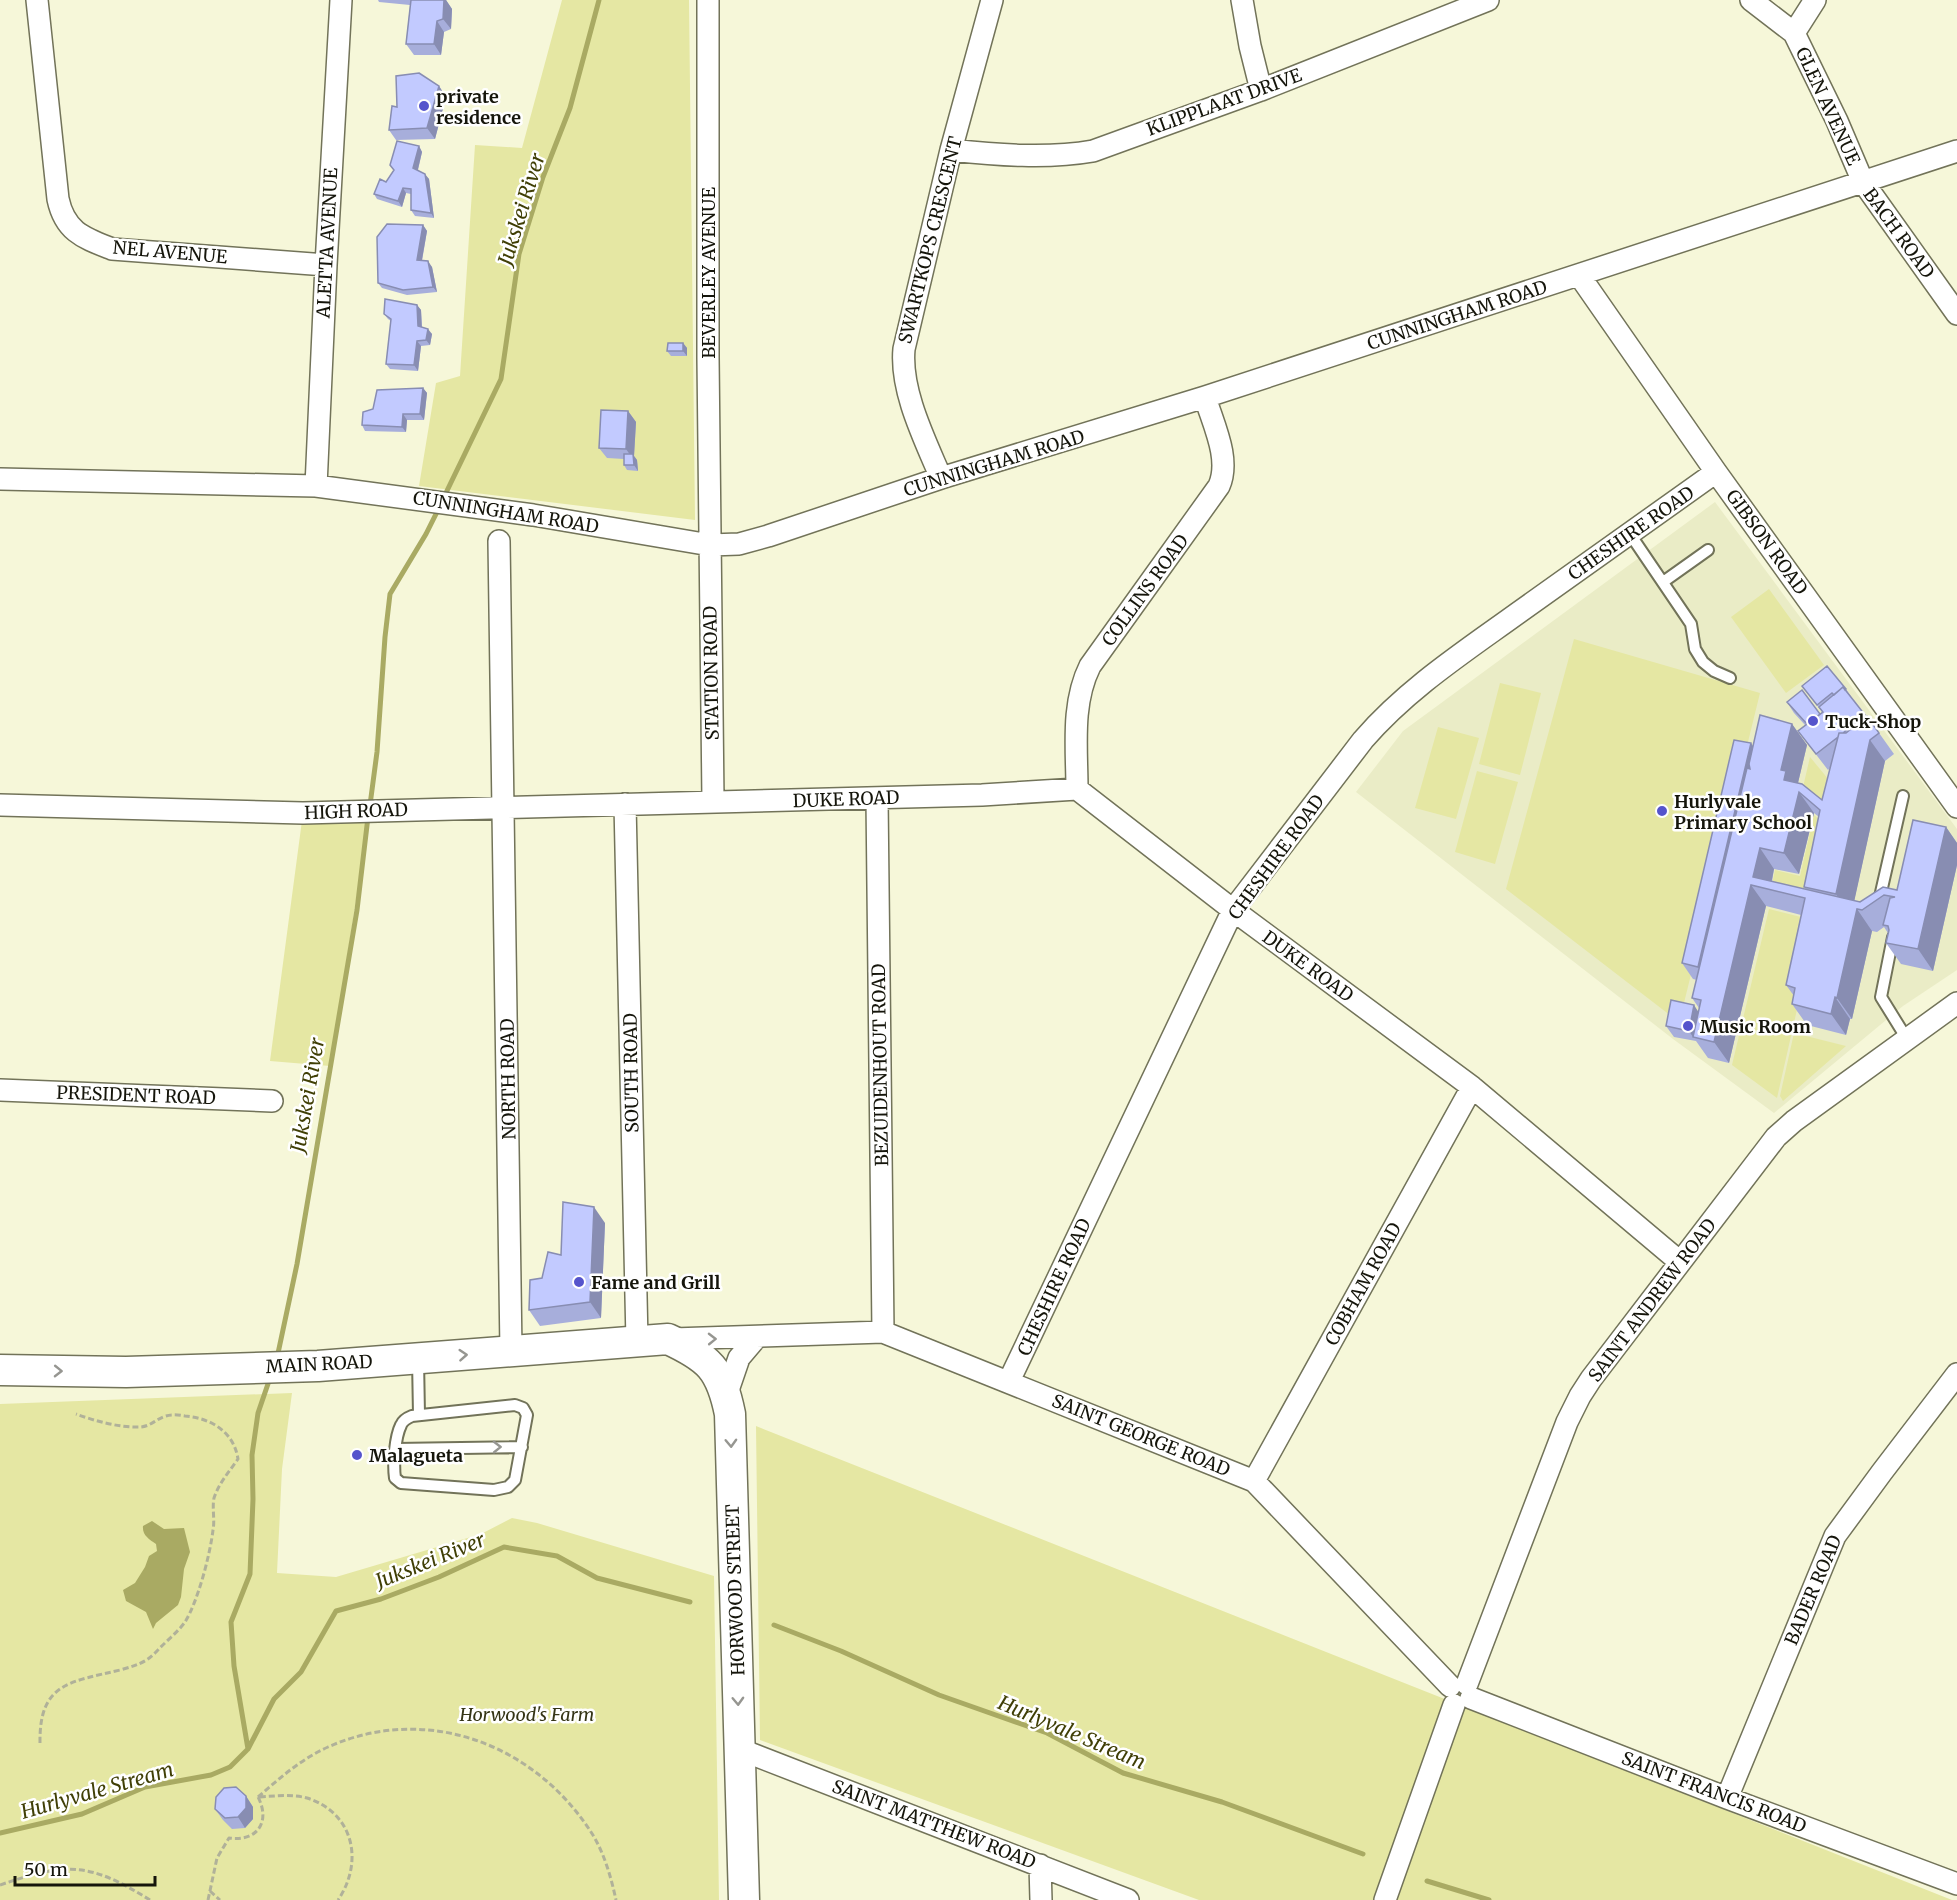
<svg xmlns="http://www.w3.org/2000/svg" width="1957" height="1900" font-family="Merriweather,serif">
	<style>
		.built { fill: #eaecc6 }
		.green { fill: #e5e7a3 }
		.water { fill: #a9aa63 }
		.lines { fill: none; stroke-linecap: round; stroke-linejoin: round }
		.stream { stroke: #a9aa63; stroke-width: 5 }
		.lane-casing { stroke: #727359; stroke-width: 14 }
		.street-casing { stroke: #727359; stroke-width: 24 }
		.secondary-casing { stroke: #727359; stroke-width: 33 }
		.path { stroke: #b0b199; stroke-width: 3; stroke-dasharray: 6 3; stroke-linecap: butt }
		.lane { stroke: #fff; stroke-width: 10 }
		.street { stroke: #fff; stroke-width: 21 }
		.secondary { stroke: #fff; stroke-width: 30 }
		.wall { fill: #a7aedb; fill-rule: evenodd }
		.shaded-wall { fill: #888db2 }
		.building { fill: #c2caff; stroke: #888db2; stroke-width: 1.5 }
		.oneway { stroke: #969691 }
		.poi-dot { fill: #5554cc; stroke: #fff; stroke-width: 2 }
		.labels { text-anchor: middle; dominant-baseline: central; stroke-width: 5; stroke-linejoin: round; paint-order: stroke }
		.poi-label { font-size: 18px; font-weight: bold; fill: #15150b; stroke: #fff; text-anchor: start }
		.street-label { font-size: 18px; fill: #15150b; stroke: #fff }
		.park-label { font-size: 18px; font-style: italic; fill: #353516; stroke: #fff }
		.water-label { font-size: 20px; font-style: italic; fill: #403f06; stroke: #fff }
	</style>
	<rect width="100%" height="100%" fill="#f6f7d9"/>
	<path class="built" d="M 1715,502 L 1957,829 L 1957,970 L 1903,1006 L 1774,1113 L 1673,1039 L 1356,792 L 1403,731 Z"/>
	<path class="green" d="M 562,0 L 689,0 L 695,520 L 419,486 L 436,383 L 460,376 L 475,145 L 522,148 Z
		M 1769,589 L 1824,665 L 1786,693 L 1731,617 Z
		M 1574,639 L 1760,693 L 1683,1007 L 1675,1019 L 1506,889 Z
		M 1500,683 L 1541,693 L 1520,775 L 1479,764 Z
		M 1438,727 L 1479,738 L 1456,819 L 1415,808 Z
		M 1810,757 L 1829,780 L 1836,819 L 1818,804 L 1800,800 Z
		M 1477,771 L 1518,782 L 1495,864 L 1455,852 Z
		M 370,811 L 330,1066 L 270,1061 L 303,813 Z
		M 1814,815 L 1834,832 L 1818,909 L 1769,898 L 1775,870 L 1800,876 Z
		M 1769,909 L 1817,921 L 1777,1098 L 1732,1065 Z
		M 1794,1033 L 1846,1046 L 1783,1101 L 1780,1096 Z
		M 292,1393 L 282,1469 L 277,1573 L 336,1577 L 481,1534 L 512,1518 L 537,1523 L 714,1576 L 719,1900 L 0,1900 L 0,1404 Z
		M 756,1426 L 1952,1900 L 1199,1900 L 760,1740 Z"/>
	<path class="water" d="M 152,1521 L 164,1529 L 184,1528 L 190,1552 L 184,1569 L 181,1597 L 178,1605 L 156,1623 L 153,1629 L 146,1612 L 126,1601 L 123,1590 L 135,1583 L 145,1567 L 149,1556 L 157,1551 L 156,1544 C 149,1539 142,1535 143,1526 Z"/>
	<g class="lines">
		<path class="stream" d="M 443,499 L 501,379 L 519,254 L 543,177 L 570,108 L 599,0
			M 370,805 L 377,752 L 385,637 L 390,594 L 426,534 L 439,508
			M 277,1358 L 297,1264 L 357,910 L 368,817
			M 774,1625 L 841,1651 L 939,1695 L 1047,1733 L 1123,1773 L 1222,1802 L 1363,1854
			M 248,1749 L 274,1699 L 301,1672 L 336,1611 L 381,1599 L 439,1577 L 504,1547 L 557,1556 L 597,1578 L 690,1602
			M 0,1833 L 82,1814 L 145,1787 L 211,1775 L 230,1767 L 248,1749 L 234,1666 L 231,1622 L 250,1574 L 253,1499 L 252,1455 L 258,1413 L 270,1378
			M 1427,1881 L 1489,1900"/>
		<defs>
			<path id="lane" d="M 1630,534 L 1691,624 L 1695,649 L 1703,662 L 1714,671 L 1730,678
				M 1663,582 L 1708,550
				M 1879,901 L 1903,796
				M 1893,937 L 1881,997 L 1907,1039
				M 418,1359 L 419,1415
				M 515,1405 L 523,1408 L 527,1415 L 515,1480 L 508,1487 L 494,1490 L 401,1483 L 395,1478 C 393,1464 395,1437 401,1425 C 403,1420 407,1418 412,1416 Z
				M 396,1449 L 522,1447"/>
			<path id="street" d="M 37,0 L 58,199 C 65,232 84,238 112,249 L 326,265
				M 708,0 L 708,358 L 713,801
				M 1242,0 L 1250,46 L 1261,90
				M 1751,0 L 1794,33
				M 1815,0 L 1794,33 L 1837,121 L 1863,182 L 1957,314
				M 951,150 C 998,155 1047,159 1093,151 L 1261,90 L 1488,0
				M 1579,275 L 1716,472 L 1957,807
				M 941,478 C 925,440 900,391 904,349 L 951,150 L 992,0
				M 0,479 L 316,486 L 533,515 L 710,545 L 739,544 L 768,536 L 941,478 L 1205,397 L 1957,151
				M 316,486 L 326,265 L 341,0
				M 499,541 L 511,1351
				M 1077,789 C 1077,749 1071,704 1090,666 L 1219,486 C 1231,459 1213,424 1205,397
				M 877,798 L 883,1332
				M 625,804 L 637,1341
				M 0,805 L 303,813 L 982,795 L 1077,789 L 1233,910 L 1472,1087 L 1680,1262
				M 0,1090 L 272,1101
				M 673,1339 L 883,1332 L 1254,1481 L 1450,1686
				M 1009,1381 L 1233,910 L 1363,740 C 1407,689 1464,652 1518,613 C 1584,566 1650,519 1716,472
				M 726,1396 L 739,1358 L 756,1338
				M 1254,1481 L 1472,1087
				M 1467,1684 L 1567,1422 L 1580,1396 L 1591,1379 L 1776,1137 L 1794,1121 L 1957,1003
				M 1471,1698 L 1727,1798 L 1957,1884
				M 739,1749 L 1128,1900
				M 1727,1798 L 1835,1536 L 1882,1472 L 1957,1374
				M 1040,1865 L 1041,1900
				M 1385,1900 L 1454,1705"/>
			<path id="secondary" d="M 0,1370 L 126,1372 L 318,1366 L 668,1339 C 709,1358 721,1369 730,1414 L 744,1900"/>
		</defs>
		<use href="#lane" class="lane-casing"/>
		<use href="#street" class="street-casing"/>
		<use href="#secondary" class="secondary-casing"/>
		<path class="path" d="M 40,1743 C 39,1682 71,1682 120,1670 C 134,1666 146,1663 156,1652 C 165,1642 177,1633 185,1622 C 198,1601 210,1555 213,1530 C 215,1520 212,1508 214,1498 C 219,1483 229,1472 238,1459 C 234,1432 211,1418 185,1416 C 179,1415 172,1414 166,1416 C 156,1419 151,1426 141,1427 C 120,1428 95,1421 76,1414
			M 258,1797 C 280,1778 301,1759 328,1747 C 427,1703 534,1744 591,1832 C 604,1852 611,1877 616,1900
			M 260,1797 C 275,1796 292,1794 307,1798 C 354,1813 364,1862 338,1900
			M 0,1885 C 67,1862 89,1862 150,1900
			M 210,1891 L 220,1900
			M 208,1900 L 217,1858 L 229,1838 C 257,1842 271,1822 258,1797"/>
		<use href="#lane" class="lane"/>
		<use href="#street" class="street"/>
		<use href="#secondary" class="secondary"/>
	</g>
	<path class="wall" d="M 378,0 L 446,0 L 452,9 L 451,29 L 444,32 L 441,55 L 414,55 L 406,44 L 410,5 L 379,2 Z
		M 439,86 L 446,97 L 435,139 L 396,140 L 389,130 L 397,107 Z
		M 419,146 L 422,152 L 418,170 L 429,179 L 434,218 L 415,216 L 411,210 L 411,194 L 406,193 L 402,207 L 377,199 L 374,194 L 386,182 Z
		M 423,225 L 427,231 L 422,261 L 432,267 L 437,292 L 407,295 L 382,288 L 378,283 Z
		M 417,305 L 421,310 L 422,327 L 432,334 L 430,345 L 421,346 L 418,371 L 390,369 L 386,364 L 391,321 L 388,319 L 384,314 Z
		M 683,343 L 687,348 L 687,356 L 671,356 L 667,351 Z
		M 423,388 L 427,393 L 424,420 L 407,420 L 406,432 L 365,431 L 362,425 L 373,409 Z
		M 628,411 L 636,422 L 634,456 L 637,460 L 638,471 L 627,470 L 624,465 L 624,459 L 607,458 L 599,448 Z
		M 1802,686 L 1846,689 L 1853,700 L 1866,717 L 1867,716 L 1894,754 L 1885,761 L 1854,901 L 1860,902 L 1897,890 L 1946,827 L 1957,843 L 1957,865 L 1933,971 L 1901,964 L 1886,943 L 1888,933 L 1884,927 L 1877,932 L 1872,931 L 1852,1019 L 1850,1019 L 1846,1035 L 1807,1025 L 1792,1004 L 1794,996 L 1786,985 L 1801,915 L 1766,906 L 1729,1063 L 1708,1058 L 1696,1041 L 1674,1037 L 1666,1026 L 1699,1012 L 1699,1008 L 1692,998 L 1697,980 L 1693,979 L 1682,963 L 1753,746 L 1792,724 L 1807,745 L 1798,783 L 1822,800 L 1830,768 L 1828,770 L 1798,731 L 1805,725 L 1794,713 L 1787,702 L 1820,714 L 1822,712 ZM 1814,813 L 1819,817 L 1804,887 L 1806,890 L 1772,882 L 1774,869 L 1799,874 Z
		M 605,1223 L 601,1318 L 540,1326 L 529,1310 L 542,1278 L 561,1255 Z
		M 246,1796 L 253,1807 L 253,1819 L 245,1828 L 232,1829 L 223,1820 L 215,1809 Z"/>
	<path class="shaded-wall" d="M 444,0 L 446,0 L 452,9 L 451,29 L 443,19 Z
		M 437,21 L 444,32 L 441,55 L 434,44 Z
		M 439,86 L 446,97 L 435,139 L 427,128 Z
		M 419,146 L 422,152 L 417,173 L 413,168 Z
		M 425,174 L 429,179 L 434,218 L 431,213 Z
		M 403,188 L 406,193 L 402,207 L 398,201 Z
		M 423,225 L 427,231 L 421,265 L 417,260 Z
		M 428,261 L 432,267 L 437,292 L 433,287 Z
		M 417,305 L 421,310 L 422,332 L 418,326 Z
		M 428,329 L 432,334 L 430,345 L 426,340 Z
		M 417,341 L 421,346 L 418,371 L 414,365 Z
		M 683,343 L 687,348 L 687,356 L 683,351 Z
		M 423,388 L 427,393 L 424,420 L 420,414 Z
		M 628,411 L 636,422 L 634,456 L 637,460 L 638,471 L 634,465 L 633,459 L 626,449 Z
		M 403,414 L 407,420 L 406,432 L 402,427 Z
		M 1792,724 L 1807,745 L 1797,787 L 1799,792 L 1814,813 L 1799,874 L 1784,853 L 1784,780 L 1781,770 Z
		M 1870,740 L 1885,761 L 1851,916 L 1836,894 Z
		M 1751,743 L 1762,760 L 1710,983 L 1698,967 Z
		M 1946,827 L 1957,843 L 1957,865 L 1933,971 L 1918,949 Z
		M 1760,848 L 1774,869 L 1770,889 L 1753,877 Z
		M 1751,885 L 1766,906 L 1729,1063 L 1714,1042 Z
		M 1857,909 L 1872,931 L 1852,1019 L 1837,998 Z
		M 1835,997 L 1850,1019 L 1846,1035 L 1831,1014 Z
		M 1694,1005 L 1701,1016 L 1693,1037 L 1689,1031 Z
		M 594,1207 L 605,1223 L 601,1318 L 590,1302 Z
		M 246,1796 L 253,1807 L 253,1819 L 245,1828 L 238,1817 Z"/>
	<path class="building" d="M 411,0 L 444,0 L 443,19 L 437,21 L 434,44 L 406,44 Z
		M 419,73 L 439,86 L 427,128 L 389,130 L 392,106 L 397,107 L 396,76 Z
		M 397,141 L 419,146 L 413,168 L 425,174 L 431,213 L 411,210 L 411,189 L 403,188 L 398,201 L 374,194 L 380,179 L 386,182 L 394,170 L 390,165 Z
		M 387,224 L 423,225 L 417,260 L 428,261 L 433,287 L 403,290 L 378,283 L 377,237 Z
		M 385,299 L 417,305 L 418,326 L 428,329 L 426,340 L 417,341 L 414,365 L 386,364 L 391,319 L 384,314 Z
		M 668,343 L 683,343 L 683,351 L 667,351 Z
		M 423,388 L 420,414 L 403,414 L 402,427 L 362,425 L 363,412 L 373,409 L 377,390 Z
		M 601,410 L 628,411 L 626,449 L 599,448 Z
		M 624,454 L 633,454 L 634,465 L 624,465 Z
		M 1827,666 L 1846,689 L 1845,690 L 1843,687 L 1834,695 L 1832,693 L 1817,705 L 1802,686 Z
		M 1843,687 L 1865,715 L 1843,733 L 1839,733 L 1838,737 L 1816,754 L 1798,731 L 1823,712 L 1819,707 Z
		M 1802,690 L 1820,714 L 1807,724 L 1787,702 Z
		M 1760,715 L 1792,724 L 1781,770 L 1786,771 L 1784,780 L 1802,784 L 1822,800 L 1839,733 L 1846,733 L 1867,716 L 1879,733 L 1870,740 L 1836,894 L 1804,887 L 1820,810 L 1799,792 L 1784,853 L 1760,848 L 1753,877 L 1860,902 L 1883,887 L 1897,890 L 1913,820 L 1946,827 L 1918,949 L 1886,943 L 1889,930 L 1888,926 L 1883,925 L 1890,898 L 1895,897 L 1884,895 L 1862,910 L 1857,909 L 1837,998 L 1835,997 L 1831,1014 L 1792,1004 L 1795,988 L 1786,985 L 1805,898 L 1751,885 L 1714,1042 L 1693,1037 L 1701,1000 L 1692,998 L 1747,768 L 1750,769 L 1749,764 Z
		M 1734,740 L 1751,743 L 1698,967 L 1682,963 Z
		M 1671,1000 L 1694,1005 L 1689,1031 L 1666,1026 Z
		M 563,1202 L 594,1207 L 590,1302 L 529,1310 L 530,1280 L 542,1278 L 548,1252 L 561,1255 Z
		M 236,1787 L 246,1796 L 246,1808 L 238,1817 L 225,1818 L 215,1809 L 216,1797 L 224,1788 Z"/>
	<defs><path id="oneway-chevron" d="M-2-3.5L2.5 0L-2 3.5" fill="none" stroke-width="1.6" stroke-linecap="round" stroke-linejoin="round" transform="scale(1.5)"/></defs>
	<g class="oneway">
		<use href="#oneway-chevron" transform="translate(712 1339) rotate(-1)"/>
		<use href="#oneway-chevron" transform="translate(463 1355) rotate(-4)"/>
		<use href="#oneway-chevron" transform="translate(58 1371) rotate(1)"/>
		<use href="#oneway-chevron" transform="translate(731 1443) rotate(88)"/>
		<use href="#oneway-chevron" transform="translate(497 1447) rotate(-1)"/>
		<use href="#oneway-chevron" transform="translate(738 1701) rotate(88)"/>
	</g>
	<g class="poi-dot">
		<circle cx="424" cy="106" r="6"/>
		<circle cx="1813" cy="721" r="6"/>
		<circle cx="1662" cy="811" r="6"/>
		<circle cx="1688" cy="1026" r="6"/>
		<circle cx="579" cy="1282" r="6"/>
		<circle cx="357" cy="1455" r="6"/>
	</g>
	<g class="labels">
		<g class="poi-label">
			<text x="436" y="96">private<tspan x="436" dy="21">residence</tspan></text>
			<text x="1825" y="721">Tuck-Shop</text>
			<text x="1674" y="801">Hurlyvale<tspan x="1674" dy="21">Primary School</tspan></text>
			<text x="1700" y="1026">Music Room</text>
			<text x="591" y="1282">Fame and Grill</text>
			<text x="369" y="1455">Malagueta</text>
		</g>
		<g class="street-label">
			<text transform="translate(1224 102) rotate(-20)">KLIPPLAAT DRIVE</text>
			<text transform="translate(1828 106) rotate(65)">GLEN AVENUE</text>
			<text transform="translate(1899 233) rotate(54)">BACH ROAD</text>
			<text transform="translate(930 240) rotate(-76)">SWARTKOPS CRESCENT</text>
			<text transform="translate(327 243) rotate(-87)">ALETTA AVENUE</text>
			<text transform="translate(170 252) rotate(5)">NEL AVENUE</text>
			<text transform="translate(708 273) rotate(-90)">BEVERLEY AVENUE</text>
			<text transform="translate(1457 315) rotate(-18)">CUNNINGHAM ROAD</text>
			<text transform="translate(994 463) rotate(-17)">CUNNINGHAM ROAD</text>
			<text transform="translate(506 512) rotate(9)">CUNNINGHAM ROAD</text>
			<text transform="translate(1631 533) rotate(-35)">CHESHIRE ROAD</text>
			<text transform="translate(1767 542) rotate(54)">GIBSON ROAD</text>
			<text transform="translate(1145 590) rotate(-54)">COLLINS ROAD</text>
			<text transform="translate(711 673) rotate(-91)">STATION ROAD</text>
			<text transform="translate(846 799) rotate(-2)">DUKE ROAD</text>
			<text transform="translate(356 811) rotate(-2)">HIGH ROAD</text>
			<text transform="translate(1276 857) rotate(-54)">CHESHIRE ROAD</text>
			<text transform="translate(1308 966) rotate(36)">DUKE ROAD</text>
			<text transform="translate(880 1065) rotate(-91)">BEZUIDENHOUT ROAD</text>
			<text transform="translate(631 1073) rotate(-91)">SOUTH ROAD</text>
			<text transform="translate(508 1079) rotate(-91)">NORTH ROAD</text>
			<text transform="translate(136 1095) rotate(2)">PRESIDENT ROAD</text>
			<text transform="translate(1363 1284) rotate(-61)">COBHAM ROAD</text>
			<text transform="translate(1054 1287) rotate(-65)">CHESHIRE ROAD</text>
			<text transform="translate(1652 1300) rotate(-53)">SAINT ANDREW ROAD</text>
			<text transform="translate(319 1364) rotate(-3)">MAIN ROAD</text>
			<text transform="translate(1141 1435) rotate(22)">SAINT GEORGE ROAD</text>
			<text transform="translate(735 1590) rotate(-92)">HORWOOD STREET</text>
			<text transform="translate(1813 1590) rotate(-67)">BADER ROAD</text>
			<text transform="translate(1714 1792) rotate(21)">SAINT FRANCIS ROAD</text>
			<text transform="translate(934 1824) rotate(21)">SAINT MATTHEW ROAD</text>
		</g>
		<g class="park-label">
			<text x="527" y="1714">Horwood's Farm</text>
		</g>
		<g class="water-label">
			<text transform="translate(521 209) rotate(-73)">Jukskei River</text>
			<text transform="translate(307 1095) rotate(-80)">Jukskei River</text>
			<text transform="translate(430 1560) rotate(-22)">Jukskei River</text>
			<text transform="translate(1072 1732) rotate(23)">Hurlyvale Stream</text>
			<text transform="translate(97 1790) rotate(-16)">Hurlyvale Stream</text>
		</g>
	</g>
	<path d="M15 1876v9h140v-9" fill="none" stroke="#15150b" stroke-width="3"/>
	<text x="24" y="1876" font-size="18" fill="#15150b" stroke="#ffffff" stroke-width="4.5" paint-order="stroke">50 m</text>
</svg>
